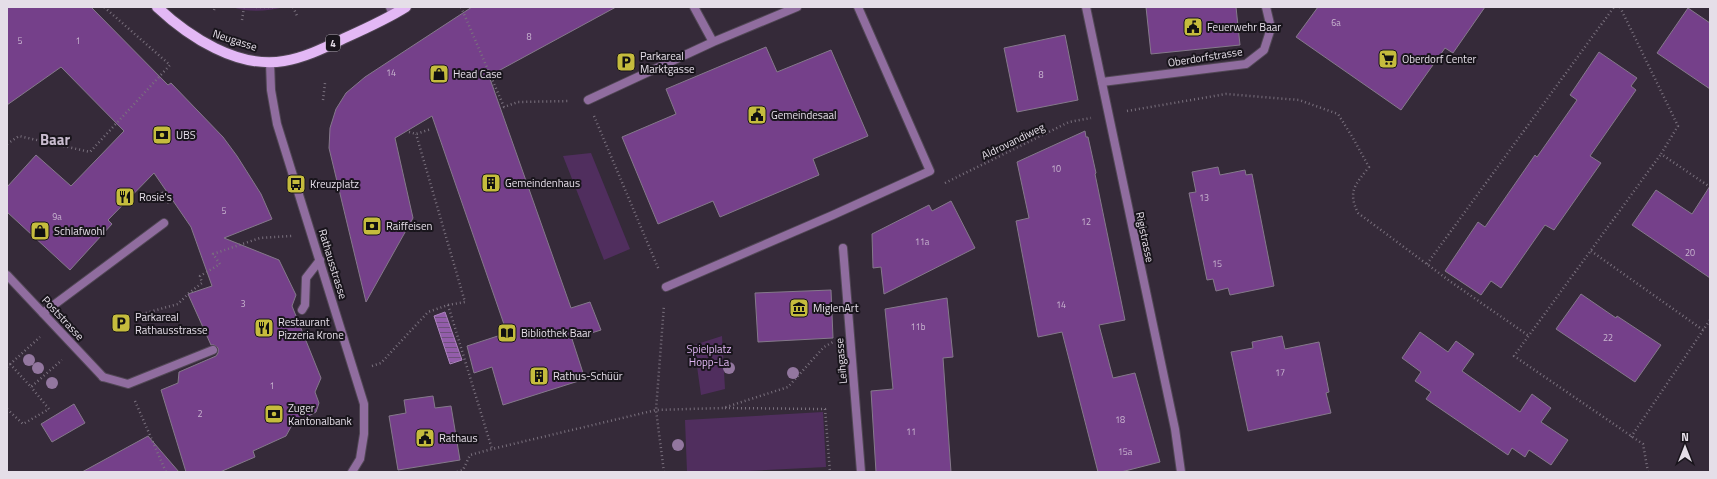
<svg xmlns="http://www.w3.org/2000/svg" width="1717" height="479" font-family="'Titillium Web',sans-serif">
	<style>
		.green { fill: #502e5e }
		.water { fill: url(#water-rules); stroke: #ac84bd }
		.building { fill: #75408a; stroke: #85798b }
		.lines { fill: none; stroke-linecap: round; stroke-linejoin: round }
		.service-casing { stroke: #514755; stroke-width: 10 }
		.minor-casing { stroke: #514755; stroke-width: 10 }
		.tertiary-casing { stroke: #514755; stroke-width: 10 }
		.primary-casing { stroke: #514755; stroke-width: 12 }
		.path { stroke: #7a717e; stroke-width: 2.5; stroke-dasharray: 1 3; stroke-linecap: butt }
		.service { stroke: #906d9f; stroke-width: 8 }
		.minor { stroke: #906d9f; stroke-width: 8 }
		.tertiary { stroke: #906d9f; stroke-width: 8 }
		.primary { stroke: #e3b8f5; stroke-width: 10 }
		.tree { fill: #93779f }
		.labels { text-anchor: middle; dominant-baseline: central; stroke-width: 4; stroke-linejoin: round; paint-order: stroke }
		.number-label { font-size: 9px; fill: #c9b6d0 }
		.shield { fill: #19151c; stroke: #a8a2ab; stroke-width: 1 }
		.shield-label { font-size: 10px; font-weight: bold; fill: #e5dee8 }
		.poi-label { font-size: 11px; fill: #e5dee8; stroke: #19151c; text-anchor: start }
		.street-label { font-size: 11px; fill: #e5dee8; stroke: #19151c }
		.park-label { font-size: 11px; fill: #e0b6f3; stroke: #19151c }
		.district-label { font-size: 15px; font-weight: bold; fill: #cabdd0; stroke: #19151c }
	</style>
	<defs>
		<pattern id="water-rules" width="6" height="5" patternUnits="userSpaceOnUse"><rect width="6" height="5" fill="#935daa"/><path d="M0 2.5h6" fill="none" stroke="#70517d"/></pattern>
	</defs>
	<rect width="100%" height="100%" fill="#352a39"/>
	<path class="green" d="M 232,7 L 285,7 C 267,11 250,13 232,7 Z
		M 591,153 L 630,249 L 604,260 L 563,156 Z
		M 722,336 L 725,389 L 701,395 L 694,345 Z
		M 823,412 L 826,467 L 727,472 L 687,472 L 685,420 Z"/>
	<path class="water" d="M 445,312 L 462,360 L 450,364 L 434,316 Z"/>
	<path class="building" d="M 7,7 L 91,7 L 168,85 L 171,83 L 223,137 L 237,156 L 261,194 L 272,219 L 224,238 L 279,260 L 296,295 L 292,306 L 321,378 L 315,392 L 319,403 L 316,412 L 292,425 L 286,436 L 253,451 L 255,457 L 220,472 L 186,472 L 161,390 L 178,383 L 179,372 L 216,356 L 218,353 L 218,348 L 214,345 L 211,345 L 188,294 L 212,286 L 191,227 L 154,173 L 108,220 L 112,224 L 70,270 L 7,212 L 7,187 L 36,155 L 71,186 L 124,131 L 61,67 L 7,105 Z
		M 472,7 L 616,7 L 489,76 L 571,308 L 590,302 L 601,330 L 572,339 L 585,379 L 503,405 L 492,367 L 474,373 L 467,346 L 507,333 L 432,116 L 395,138 L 413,218 L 366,302 L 329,148 L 330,128 L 336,109 L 346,93 L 365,77 Z
		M 1146,7 L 1236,7 L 1240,45 L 1151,54 Z
		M 1318,7 L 1485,7 L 1453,53 L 1445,48 L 1401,110 L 1296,37 Z
		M 1688,8 L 1710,23 L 1710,89 L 1657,53 Z
		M 1065,35 L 1078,100 L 1017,112 L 1004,48 Z
		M 766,47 L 777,72 L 831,50 L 868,136 L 813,159 L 819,175 L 720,217 L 713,201 L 658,224 L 622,137 L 676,114 L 666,89 Z
		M 1599,52 L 1637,78 L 1631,86 L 1636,90 L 1590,156 L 1601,163 L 1554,230 L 1545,225 L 1501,288 L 1491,281 L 1481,295 L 1445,271 L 1478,222 L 1485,227 L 1535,155 L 1537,157 L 1577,100 L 1570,95 Z
		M 1085,131 L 1086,137 L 1088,137 L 1096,173 L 1095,174 L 1125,320 L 1099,325 L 1113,378 L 1135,373 L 1160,462 L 1121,472 L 1098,472 L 1062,332 L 1038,337 L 1016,221 L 1029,218 L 1017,162 Z
		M 1218,167 L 1220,175 L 1245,170 L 1246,175 L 1252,174 L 1274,286 L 1230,295 L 1228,288 L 1216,291 L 1213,279 L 1207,280 L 1189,193 L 1196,192 L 1192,172 Z
		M 1710,186 L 1710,278 L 1632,225 L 1656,190 L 1692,214 Z
		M 951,201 L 975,248 L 884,294 L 881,267 L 873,268 L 872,234 L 929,205 L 932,211 Z
		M 831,290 L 833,338 L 758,342 L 755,293 Z
		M 1581,294 L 1616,318 L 1617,316 L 1661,345 L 1635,382 L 1556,329 Z
		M 947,298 L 953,357 L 943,358 L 951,472 L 876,472 L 871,391 L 893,389 L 885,309 Z
		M 1420,332 L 1448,352 L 1456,341 L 1474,354 L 1462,371 L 1520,412 L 1532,394 L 1551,408 L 1541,422 L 1568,440 L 1551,465 L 1529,450 L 1525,457 L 1512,448 L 1508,455 L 1426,399 L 1431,392 L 1415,381 L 1421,372 L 1402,358 Z
		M 1282,336 L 1285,349 L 1319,342 L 1329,392 L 1326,393 L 1331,413 L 1248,431 L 1231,352 L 1253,348 L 1252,342 Z
		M 433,396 L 435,408 L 451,406 L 460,460 L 398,470 L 389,416 L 406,413 L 404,400 Z
		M 74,404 L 85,423 L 52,442 L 41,424 Z
		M 148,436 L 179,472 L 82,472 Z"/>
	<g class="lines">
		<defs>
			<path id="service" d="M 694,7 L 713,42 L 797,7
				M 588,100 L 713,42
				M 666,287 L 833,215 L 930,171 L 858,7
				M 302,310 L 305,305 L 306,278 L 320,260
				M 43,313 L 164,223
				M 103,377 L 128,384 L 213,350"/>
			<path id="minor" d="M 390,7 L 393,15
				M 1102,82 L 1246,64 L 1264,50 L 1271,28 L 1266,7
				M 843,248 L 861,472
				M 7,275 L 103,377"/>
			<path id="tertiary" d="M 1086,7 L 1175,429 L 1181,472
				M 270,62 L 271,90 L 277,124 L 364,404 L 364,434 L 360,459 L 352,472"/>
			<path id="primary" d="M 157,7 C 189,37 238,69 284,61 C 307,57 326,47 347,37 C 367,28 387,19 406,7"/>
		</defs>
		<use href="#service" class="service-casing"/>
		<use href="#minor" class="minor-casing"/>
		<use href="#tertiary" class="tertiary-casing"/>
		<use href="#primary" class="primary-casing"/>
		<path class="path" d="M 256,7 L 275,7
			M 293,7 L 298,18
			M 461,7 L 504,107 L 518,102 L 570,101
			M 1620,7 L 1678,126 L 1661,154 L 1710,187
			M 214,10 L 215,7
			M 242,20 L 244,7
			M 323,100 L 325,83
			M 1127,111 L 1226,94 L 1299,100 L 1338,114 L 1353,138 L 1369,167 C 1356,184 1347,191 1358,213 L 1451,282 L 1529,336
			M 594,116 L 659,270
			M 409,132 L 416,134 L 431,129
			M 7,144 L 19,136 L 90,152 L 170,65 L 104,7
			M 945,183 L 1069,122 L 1091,118
			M 162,192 L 170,205
			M 1591,251 L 1703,330
			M 1427,264 L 1614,7
			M 448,305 L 492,449
			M 142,314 L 178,304 L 189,293 L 202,283 L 200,276 L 220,264 L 213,254 L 260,238 L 292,236
			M 10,364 L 31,387 L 62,360
			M 372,366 L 381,363 L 428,312 L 448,305 L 465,302 L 416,134
			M 7,367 L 40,337
			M 135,401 L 166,472
			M 725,408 L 825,409 L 830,472
			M 7,409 L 23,424 L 49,409 L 31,387
			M 1631,437 L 1710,320
			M 457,472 L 463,470 L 470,455 L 492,449 L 656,410 L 723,408 L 788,387 L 824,347 L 833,342
			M 664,472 L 656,410 L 664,305
			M 1648,472 L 1643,444 L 1514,356 L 1661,154"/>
		<use href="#service" class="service"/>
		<use href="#minor" class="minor"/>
		<use href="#tertiary" class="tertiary"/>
		<use href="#primary" class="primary"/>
	</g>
	<g class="tree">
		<circle cx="29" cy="360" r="6"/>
		<circle cx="38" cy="368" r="6"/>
		<circle cx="729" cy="368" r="6"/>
		<circle cx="793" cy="373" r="6"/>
		<circle cx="52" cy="383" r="6"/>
		<circle cx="678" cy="445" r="6"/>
	</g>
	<defs>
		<symbol id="civic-square" viewBox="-11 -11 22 22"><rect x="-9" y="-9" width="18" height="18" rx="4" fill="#c5bc3d" stroke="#19151c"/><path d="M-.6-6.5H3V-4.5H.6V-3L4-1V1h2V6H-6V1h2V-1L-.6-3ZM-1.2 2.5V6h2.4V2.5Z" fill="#111"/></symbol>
		<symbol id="supermarket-square" viewBox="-11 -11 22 22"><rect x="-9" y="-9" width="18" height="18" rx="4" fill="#c5bc3d" stroke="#19151c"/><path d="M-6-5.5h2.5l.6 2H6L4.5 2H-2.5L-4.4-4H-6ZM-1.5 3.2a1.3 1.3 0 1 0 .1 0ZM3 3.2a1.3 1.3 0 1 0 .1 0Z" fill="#111"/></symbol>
		<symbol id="parking-square" viewBox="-11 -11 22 22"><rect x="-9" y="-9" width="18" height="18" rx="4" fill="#c5bc3d" stroke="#19151c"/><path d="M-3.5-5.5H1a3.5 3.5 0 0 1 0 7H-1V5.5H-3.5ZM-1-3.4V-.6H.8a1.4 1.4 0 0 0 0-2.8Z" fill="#111"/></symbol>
		<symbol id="shop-square" viewBox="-11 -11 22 22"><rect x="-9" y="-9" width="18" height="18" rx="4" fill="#c5bc3d" stroke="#19151c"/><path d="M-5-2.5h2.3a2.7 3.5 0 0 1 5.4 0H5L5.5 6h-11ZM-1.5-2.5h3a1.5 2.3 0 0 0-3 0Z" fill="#111"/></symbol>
		<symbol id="bank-square" viewBox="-11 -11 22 22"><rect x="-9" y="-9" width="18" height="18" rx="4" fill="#c5bc3d" stroke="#19151c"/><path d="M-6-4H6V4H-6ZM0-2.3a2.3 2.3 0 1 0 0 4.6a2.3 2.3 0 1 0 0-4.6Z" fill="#111"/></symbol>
		<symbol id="building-square" viewBox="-11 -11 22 22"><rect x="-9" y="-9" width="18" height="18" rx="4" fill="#c5bc3d" stroke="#19151c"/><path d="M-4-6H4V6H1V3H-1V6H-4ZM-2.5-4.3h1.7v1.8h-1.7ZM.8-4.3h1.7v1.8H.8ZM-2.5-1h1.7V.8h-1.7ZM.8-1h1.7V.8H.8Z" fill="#111"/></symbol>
		<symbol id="bus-square" viewBox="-11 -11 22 22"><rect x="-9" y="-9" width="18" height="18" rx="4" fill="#c5bc3d" stroke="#19151c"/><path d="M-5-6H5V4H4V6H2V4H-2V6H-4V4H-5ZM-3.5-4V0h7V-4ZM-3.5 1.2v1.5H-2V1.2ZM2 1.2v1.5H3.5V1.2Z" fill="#111"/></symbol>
		<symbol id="restaurant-square" viewBox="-11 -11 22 22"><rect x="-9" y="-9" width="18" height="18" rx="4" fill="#c5bc3d" stroke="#19151c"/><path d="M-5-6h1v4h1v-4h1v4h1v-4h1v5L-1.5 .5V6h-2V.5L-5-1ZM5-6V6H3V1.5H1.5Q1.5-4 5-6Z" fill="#111"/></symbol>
		<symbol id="museum-square" viewBox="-11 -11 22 22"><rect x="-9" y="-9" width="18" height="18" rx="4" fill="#c5bc3d" stroke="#19151c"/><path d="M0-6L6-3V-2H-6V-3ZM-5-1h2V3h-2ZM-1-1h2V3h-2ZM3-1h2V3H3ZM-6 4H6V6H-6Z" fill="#111"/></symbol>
		<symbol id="library-square" viewBox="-11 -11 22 22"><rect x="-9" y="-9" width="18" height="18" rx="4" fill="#c5bc3d" stroke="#19151c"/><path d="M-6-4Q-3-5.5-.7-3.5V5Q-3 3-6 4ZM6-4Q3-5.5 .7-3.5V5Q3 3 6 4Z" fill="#111"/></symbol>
	</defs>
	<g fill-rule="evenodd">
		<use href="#civic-square" x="1182" y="16" width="22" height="22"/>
		<use href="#supermarket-square" x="1377" y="48" width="22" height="22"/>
		<use href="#parking-square" x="615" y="51" width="22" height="22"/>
		<use href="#shop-square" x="428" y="63" width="22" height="22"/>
		<use href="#civic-square" x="746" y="104" width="22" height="22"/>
		<use href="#bank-square" x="151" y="124" width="22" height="22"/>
		<use href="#building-square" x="480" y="172" width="22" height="22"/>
		<use href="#bus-square" x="285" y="173" width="22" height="22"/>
		<use href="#restaurant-square" x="114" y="186" width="22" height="22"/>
		<use href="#bank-square" x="361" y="215" width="22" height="22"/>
		<use href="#shop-square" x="29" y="220" width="22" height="22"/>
		<use href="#museum-square" x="788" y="297" width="22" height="22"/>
		<use href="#parking-square" x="110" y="312" width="22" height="22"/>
		<use href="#restaurant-square" x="253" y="317" width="22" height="22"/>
		<use href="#library-square" x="496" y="322" width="22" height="22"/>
		<use href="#building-square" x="528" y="365" width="22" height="22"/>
		<use href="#bank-square" x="263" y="403" width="22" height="22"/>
		<use href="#civic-square" x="414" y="427" width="22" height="22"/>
	</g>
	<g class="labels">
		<g class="number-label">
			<text x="1336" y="22">6a</text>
			<text x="529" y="36">8</text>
			<text x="20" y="40">5</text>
			<text x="78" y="40">1</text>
			<text x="391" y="72">14</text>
			<text x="1041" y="74">8</text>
			<text x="1056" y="168">10</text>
			<text x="1204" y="197">13</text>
			<text x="224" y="210">5</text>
			<text x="57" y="216">9a</text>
			<text x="1086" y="221">12</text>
			<text x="922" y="241">11a</text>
			<text x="1690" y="252">20</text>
			<text x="1217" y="263">15</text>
			<text x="243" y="303">3</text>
			<text x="1061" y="304">14</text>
			<text x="918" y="326">11b</text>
			<text x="1608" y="337">22</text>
			<text x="1280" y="372">17</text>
			<text x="272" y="385">1</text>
			<text x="200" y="413">2</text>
			<text x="1120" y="419">18</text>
			<text x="911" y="431">11</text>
			<text x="1125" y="451">15a</text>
		</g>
		<rect class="shield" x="326" y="35" width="14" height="16" rx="3"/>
		<g class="shield-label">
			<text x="333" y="43">4</text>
		</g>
		<g class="poi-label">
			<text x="1207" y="27">Feuerwehr Baar</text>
			<text x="640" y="56">Parkareal<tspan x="640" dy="13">Marktgasse</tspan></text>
			<text x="1402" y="59">Oberdorf Center</text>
			<text x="453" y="74">Head Case</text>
			<text x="771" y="115">Gemeindesaal</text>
			<text x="176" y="135">UBS</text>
			<text x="505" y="183">Gemeindenhaus</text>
			<text x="310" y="184">Kreuzplatz</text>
			<text x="139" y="197">Rosie's</text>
			<text x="386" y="226">Raiffeisen</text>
			<text x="54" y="231">Schlafwohl</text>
			<text x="813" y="308">MiglenArt</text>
			<text x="135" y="317">Parkareal<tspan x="135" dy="13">Rathausstrasse</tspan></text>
			<text x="278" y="322">Restaurant<tspan x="278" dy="13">Pizzeria Krone</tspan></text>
			<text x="521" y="333">Bibliothek Baar</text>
			<text x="553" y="376">Rathus-Schüür</text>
			<text x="288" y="408">Zuger<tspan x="288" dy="13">Kantonalbank</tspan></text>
			<text x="439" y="438">Rathaus</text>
		</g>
		<g class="street-label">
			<text transform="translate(235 40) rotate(18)">Neugasse</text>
			<text transform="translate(1205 57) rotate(-9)">Oberdorfstrasse</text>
			<text transform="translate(1013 141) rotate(-26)">Aldrovandiweg</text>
			<text transform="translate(1145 237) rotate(78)">Rigistrasse</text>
			<text transform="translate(333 264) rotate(73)">Rathausstrasse</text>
			<text transform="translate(63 318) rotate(47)">Poststrasse</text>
			<text transform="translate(841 361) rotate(-95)">Leihgasse</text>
		</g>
		<g class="park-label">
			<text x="709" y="349">Spielplatz<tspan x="709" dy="13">Hopp-La</tspan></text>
		</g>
		<g class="district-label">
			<text x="55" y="139">Baar</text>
		</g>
	</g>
	<rect width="1717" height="479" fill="none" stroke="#e5dee8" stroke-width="16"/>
	<g transform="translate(1685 447)" stroke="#19151c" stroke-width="3" paint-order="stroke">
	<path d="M0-3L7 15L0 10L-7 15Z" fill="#e5dee8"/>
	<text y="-6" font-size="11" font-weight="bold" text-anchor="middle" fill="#e5dee8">N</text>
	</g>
</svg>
